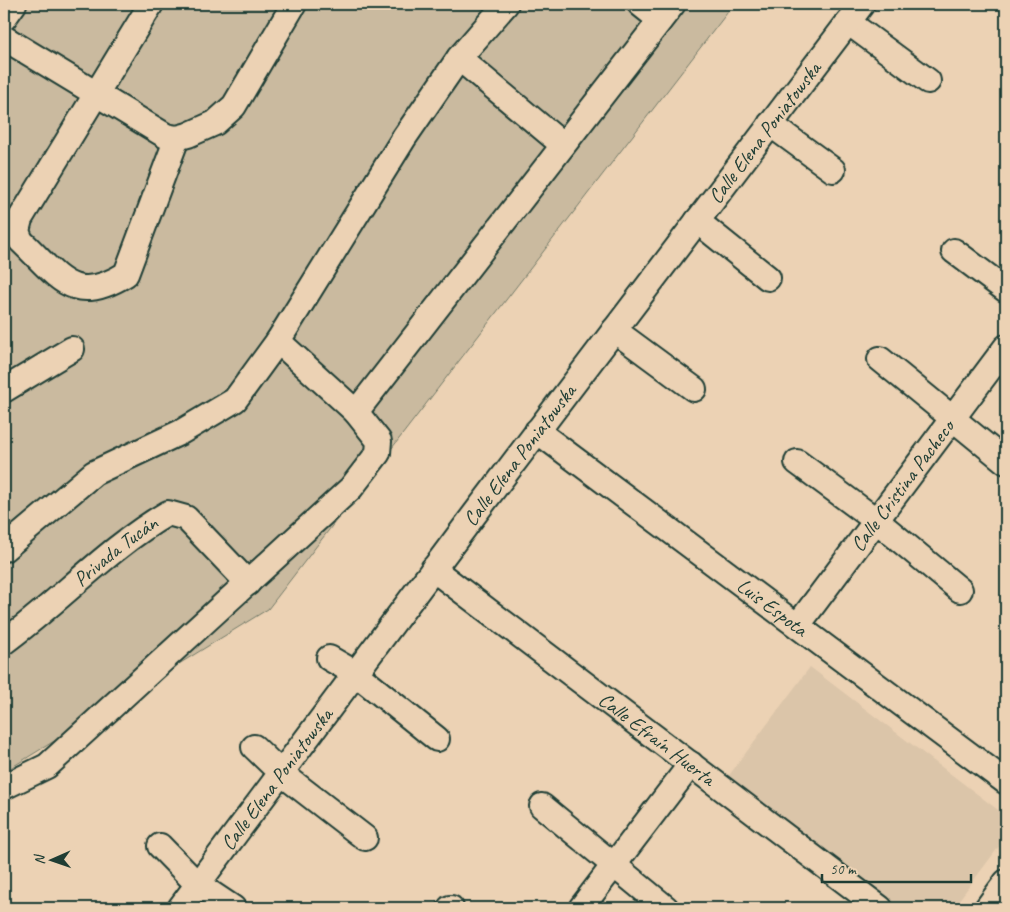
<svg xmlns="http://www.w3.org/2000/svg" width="1010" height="912" font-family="Caveat,sans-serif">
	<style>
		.built { fill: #dbc5a9 }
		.green { fill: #caba9f; stroke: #747c6a }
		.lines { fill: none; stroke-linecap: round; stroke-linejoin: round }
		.street-casing { stroke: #1f3d34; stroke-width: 28 }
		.street { stroke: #ecd2b4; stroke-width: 24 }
		.labels { text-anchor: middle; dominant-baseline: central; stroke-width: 5; stroke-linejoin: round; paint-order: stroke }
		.street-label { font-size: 21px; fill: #1f3d34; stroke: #ecd2b4 }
	</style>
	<rect width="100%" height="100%" fill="#ecd2b4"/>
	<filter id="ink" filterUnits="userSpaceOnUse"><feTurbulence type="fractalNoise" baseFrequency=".02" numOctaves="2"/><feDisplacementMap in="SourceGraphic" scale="10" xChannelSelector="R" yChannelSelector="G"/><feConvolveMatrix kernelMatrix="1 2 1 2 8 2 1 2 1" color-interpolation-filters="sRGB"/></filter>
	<g filter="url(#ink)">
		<path class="built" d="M 810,667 L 1006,816 L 1006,837 L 953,908 L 899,908 L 727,778 Z"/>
		<path class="green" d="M 4,4 L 734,4 L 268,609 L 4,772 Z"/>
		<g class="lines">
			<defs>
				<g id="street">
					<path d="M 151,4 L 20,219 L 17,231 L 21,241 C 59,277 73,307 126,274 L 177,138"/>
					<path d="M 506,4 L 459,58 L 404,138 L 278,341 L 356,412 L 673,4"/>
					<path d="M 640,4 L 660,20"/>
					<path d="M 4,18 L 14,4"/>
					<path d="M 848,22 L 928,81"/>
					<path d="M 4,38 L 166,136 L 177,138 L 188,135 L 215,123 L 234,106 L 294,4"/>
					<path d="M 459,58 L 563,145"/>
					<path d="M 770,124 L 833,170"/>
					<path d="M 697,221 L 768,278"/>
					<path d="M 954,251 L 1006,290"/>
					<path d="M 614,330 L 694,389"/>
					<path d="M 880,359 L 1006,462"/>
					<path d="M 4,390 L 72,349"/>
					<path id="s1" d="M 537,431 L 1006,782"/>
					<path d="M 797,462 L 877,521 L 960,590"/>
					<path d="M 4,549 L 94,473 L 181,432 L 235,400 L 278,341"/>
					<path id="s2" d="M 433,569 L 880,908"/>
					<path id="s3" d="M 798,625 L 1006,347"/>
					<path id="s4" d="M 4,642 C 60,601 108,548 168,513 L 186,518 L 248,583"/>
					<path d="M 329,658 L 355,673 L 437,739"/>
					<path d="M 254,747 L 281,773 L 365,838"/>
					<path d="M 4,787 L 47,766 L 351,488 L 378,453 L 379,441 L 356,412"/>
					<path d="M 542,806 L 666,908"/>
					<path d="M 160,846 L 197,884 L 233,908"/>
					<path id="s5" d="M 180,908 L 474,515 L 862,4"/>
					<path d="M 450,908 L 451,908"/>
					<path d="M 581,908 L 691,764"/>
					<path d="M 987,908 L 1006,882"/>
				</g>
			</defs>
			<use href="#street" class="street-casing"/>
			<use href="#street" class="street"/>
		</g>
	</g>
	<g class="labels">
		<g class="street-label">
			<text stroke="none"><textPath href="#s5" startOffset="971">Calle Elena Poniatowska</textPath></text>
			<text stroke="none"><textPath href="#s5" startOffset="566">Calle Elena Poniatowska</textPath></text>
			<text stroke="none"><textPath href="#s3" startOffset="174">Calle Cristina Pacheco</textPath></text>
			<text stroke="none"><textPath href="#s4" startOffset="144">Privada Tucán</textPath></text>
			<text stroke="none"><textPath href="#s1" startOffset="294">Luis Espota</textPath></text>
			<text stroke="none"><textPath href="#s2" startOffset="281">Calle Efraín Huerta</textPath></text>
			<text stroke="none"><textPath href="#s5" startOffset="161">Calle Elena Poniatowska</textPath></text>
		</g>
	</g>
	<rect width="1010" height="912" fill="none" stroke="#ecd2b4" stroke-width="20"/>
	<rect x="10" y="10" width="990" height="892" fill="none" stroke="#1f3d34" stroke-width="2" filter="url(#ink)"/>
	<g transform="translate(52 860) rotate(268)" stroke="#ecd2b4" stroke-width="4" paint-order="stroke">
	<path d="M0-4L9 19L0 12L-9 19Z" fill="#1f3d34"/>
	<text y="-8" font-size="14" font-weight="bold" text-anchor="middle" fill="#1f3d34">N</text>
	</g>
	<path d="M822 874v8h149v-8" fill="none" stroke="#1f3d34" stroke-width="2.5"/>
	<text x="830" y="874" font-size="15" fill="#1f3d34" stroke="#ecd2b4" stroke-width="4" paint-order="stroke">50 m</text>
</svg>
